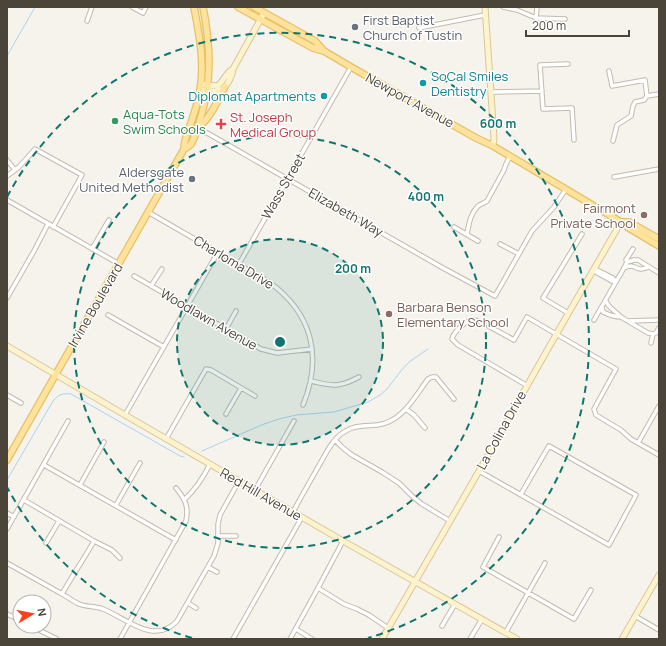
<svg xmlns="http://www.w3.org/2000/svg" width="666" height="646" font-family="Manrope,sans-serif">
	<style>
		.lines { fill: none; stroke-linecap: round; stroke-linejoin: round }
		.stream { stroke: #a9d4f2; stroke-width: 1 }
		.street-casing { stroke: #c2bbae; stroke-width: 5.5 }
		.secondary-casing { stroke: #d6c79b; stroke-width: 7 }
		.primary-casing { stroke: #e6c16a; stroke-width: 8 }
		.street { stroke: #fff; stroke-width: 3.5 }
		.secondary { stroke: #fff3cd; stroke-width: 5 }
		.primary { stroke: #ffe39c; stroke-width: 5.5 }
		.ring { fill: none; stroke: #0f766e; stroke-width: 2; stroke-dasharray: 7 5 }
		.worship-dot { fill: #6b7280; stroke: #fff; stroke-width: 1.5 }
		.culture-dot { fill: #0f9aa8; stroke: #fff; stroke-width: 1.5 }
		.leisure-dot { fill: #2e9e5b; stroke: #fff; stroke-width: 1.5 }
		.health-dot { fill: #e0444e; stroke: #fff; stroke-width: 1.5 }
		.education-dot { fill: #8d6e63; stroke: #fff; stroke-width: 1.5 }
		.labels { text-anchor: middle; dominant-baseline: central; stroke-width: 3; stroke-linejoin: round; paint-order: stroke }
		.worship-label { font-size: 13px; fill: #5b616d; stroke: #fff; text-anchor: start }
		.culture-label { font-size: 13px; fill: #0d838f; stroke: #fff; text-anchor: start }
		.street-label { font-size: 13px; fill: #4b4439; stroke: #fff }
		.leisure-label { font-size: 13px; fill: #27864d; stroke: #fff; text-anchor: start }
		.health-label { font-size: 13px; fill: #be3a42; stroke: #fff; text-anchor: start }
		.education-label { font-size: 13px; fill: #785e54; stroke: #fff; text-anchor: end }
		.centre { fill: #0f766e; stroke: #fff; stroke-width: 2 }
		.ring-label { font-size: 12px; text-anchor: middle; font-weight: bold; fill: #0f766e; stroke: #fff; stroke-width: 3; stroke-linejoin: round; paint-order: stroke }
	</style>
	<rect width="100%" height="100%" fill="#f6f3ec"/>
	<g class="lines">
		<path class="stream" d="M 7,56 L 35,7
			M 202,451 L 264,424 L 279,419 L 296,415 L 334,412 L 368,402 L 380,395 L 387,389 L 400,372 L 409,362 L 428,349
			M 7,480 L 53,401 C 58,395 63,393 71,394 L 180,456 L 184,457"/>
		<defs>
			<path id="street" d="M 132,7 L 143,13 L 146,7
				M 503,7 L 517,10 L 536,18 L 565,19
				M 536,18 L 537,7
				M 87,21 L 92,7
				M 419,28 L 485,15
				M 568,64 L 540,65 L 543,109 L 572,108 L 574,140
				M 609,71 L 612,86 L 645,80 L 647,96
				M 491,92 L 542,91
				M 647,96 L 659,94
				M 197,128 L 209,134 L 443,268 L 495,296 L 532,231 L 554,207 L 566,189
				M 613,141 L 617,125 L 631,116 L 633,106 L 635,102 L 644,100 L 647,96
				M 7,160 L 15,170
				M 7,176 L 19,167 L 35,149 L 82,175 L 53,227
				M 614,177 L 659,169
				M 7,200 L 119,264
				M 148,212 L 269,282 C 312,313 323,356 303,405
				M 454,227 L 478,241
				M 467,234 C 469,224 470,214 478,206 C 481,204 484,203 487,201 L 504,170 L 506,164 L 510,156
				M 500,244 L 519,254
				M 92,249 L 109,220
				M 627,262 L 634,260 L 638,260 L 659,273
				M 239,264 L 351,67
				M 624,268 C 634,263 634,269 641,269 C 642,269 647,268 648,267
				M 594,270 L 597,270 L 613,278 L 616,282
				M 594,271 L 612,281 L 616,282
				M 134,276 L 261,349 L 277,353 L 312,349
				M 151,286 L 162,269
				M 7,298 L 34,251 L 48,224
				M 606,301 C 608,308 616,311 621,317 L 648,333 L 653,334
				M 602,307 L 603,312 C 609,315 614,317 621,317
				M 568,313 L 543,298 L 582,234
				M 108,315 L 164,347
				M 594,320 L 624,268 L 627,262 L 626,260 L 633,249
				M 628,321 L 659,320
				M 226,329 L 236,311
				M 651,343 L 653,334 L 656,333 L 659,328
				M 311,381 C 332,386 339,388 359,377
				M 526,385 L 458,345 L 452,339 C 453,333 464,322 471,320 C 474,319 478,321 481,322 L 514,340 L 527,317 L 616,369 L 594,409 L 596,415 L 621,430 L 631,439 L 659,455
				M 7,395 L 21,403
				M 406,409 L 414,415 L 425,428
				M 226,414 L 241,388
				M 125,415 L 218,252
				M 166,439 L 206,369 L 211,370 L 255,396
				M 335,440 L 343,448 L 352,455 L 382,472 L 399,483 L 412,496 L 422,504 L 450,521
				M 638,443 L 659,406
				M 44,465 L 176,540
				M 479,471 L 609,545 L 636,495 L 549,446 L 521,494
				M 80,485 L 104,442
				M 255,490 L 294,421
				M 185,499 C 196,489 203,478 210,464
				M 24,500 L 94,541 L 112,550 L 120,558
				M 116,505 L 140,463
				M 293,512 C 301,497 309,483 317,469 C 325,456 331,440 344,432 C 354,425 365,426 377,425 C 402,422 414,398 428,379 L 432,377 L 436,377 L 454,399
				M 7,513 L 14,517
				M 7,529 L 68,421
				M 218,536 L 236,536
				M 499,537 L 483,567 L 574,619 L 591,590
				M 46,543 L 59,521
				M 7,563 C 23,572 39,581 55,590 C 63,594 71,600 79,604 C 86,607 95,606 103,609 C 126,618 154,646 177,621 L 214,556 L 218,543 L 218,524 L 220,515 L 239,481
				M 208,567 L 217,572
				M 318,588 L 344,604 L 357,609 L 369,615 L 388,628
				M 62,594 C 72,576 84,559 94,541
				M 188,603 L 196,608
				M 7,614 L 20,620
				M 635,616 L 659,630
				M 31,626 L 57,639
				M 442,626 L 455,604
				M 296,629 L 312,639
				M 506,632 L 545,563
				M 120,639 L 186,521 C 189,506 185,499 176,488
				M 233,639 L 302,517
				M 290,639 L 318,588 L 343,541
				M 470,639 L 482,619"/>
			<path id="secondary" d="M 485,7 L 494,138 L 493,146
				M 201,84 L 217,86 C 224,82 225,73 233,69 L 264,13
				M 204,90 C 216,92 222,93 229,81 C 231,76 233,73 233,69
				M 7,346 L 125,415 L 343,541 L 517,639
				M 382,639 L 479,471 L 549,347 L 621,222
				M 622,639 L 659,575"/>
			<path id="primary" d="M 238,7 L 313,48 L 323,51
				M 254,7 L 315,41 L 324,51 L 351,67 L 476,138 L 493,146 L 621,222 L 627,227 L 659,246
				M 198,128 C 210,118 218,101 225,86
				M 184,149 C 184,139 188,132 191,123 C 195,112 198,101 200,90 C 205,62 199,34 194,7
				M 621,222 L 629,222 L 659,239
				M 7,460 L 184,149 C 186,148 190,146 191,144 C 195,138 197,130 199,123 C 212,84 211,48 203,7"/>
		</defs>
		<use href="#street" class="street-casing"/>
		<use href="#secondary" class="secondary-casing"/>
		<use href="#primary" class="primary-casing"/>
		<use href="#street" class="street"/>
		<use href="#secondary" class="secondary"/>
		<use href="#primary" class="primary"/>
	</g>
	<circle cx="280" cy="342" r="103" fill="#0f766e" fill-opacity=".12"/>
	<g class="ring">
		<circle cx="280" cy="342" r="103"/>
		<circle cx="280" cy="342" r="206"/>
		<path d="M192 638A309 309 0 0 1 7 487M7 197A309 309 0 1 1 368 638"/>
	</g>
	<g class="worship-dot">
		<circle cx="355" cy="27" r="4"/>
		<circle cx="192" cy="179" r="4"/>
	</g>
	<g class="culture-dot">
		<circle cx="423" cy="83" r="4"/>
		<circle cx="324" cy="96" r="4"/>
	</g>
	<circle class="leisure-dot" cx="115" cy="121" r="4"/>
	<path class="health-dot" d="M219 118h4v4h4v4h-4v4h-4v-4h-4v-4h4z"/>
	<g class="education-dot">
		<circle cx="644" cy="215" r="4"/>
		<circle cx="389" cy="314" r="4"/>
	</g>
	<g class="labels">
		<g class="worship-label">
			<text x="363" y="20">First Baptist<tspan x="363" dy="15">Church of Tustin</tspan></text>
			<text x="184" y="172" text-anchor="end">Aldersgate<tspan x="184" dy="15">United Methodist</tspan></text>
		</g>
		<g class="culture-label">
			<text x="431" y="76">SoCal Smiles<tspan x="431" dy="15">Dentistry</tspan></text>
			<text x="316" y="96" text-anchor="end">Diplomat Apartments</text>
		</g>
		<g class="street-label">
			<text transform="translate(410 100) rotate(29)">Newport Avenue</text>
			<text transform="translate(283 186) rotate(-60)">Wass Street</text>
			<text transform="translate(346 212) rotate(30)">Elizabeth Way</text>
			<text transform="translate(234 262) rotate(31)">Charloma Drive</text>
			<text transform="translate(95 305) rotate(-60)">Irvine Boulevard</text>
			<text transform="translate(209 319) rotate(30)">Woodlawn Avenue</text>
			<text transform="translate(501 430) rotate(-61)">La Colina Drive</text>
			<text transform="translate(261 494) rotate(30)">Red Hill Avenue</text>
		</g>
		<g class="leisure-label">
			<text x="123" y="114">Aqua-Tots<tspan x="123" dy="15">Swim Schools</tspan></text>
		</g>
		<g class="health-label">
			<text x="230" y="117">St. Joseph<tspan x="230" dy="15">Medical Group</tspan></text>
		</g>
		<g class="education-label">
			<text x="636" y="208">Fairmont<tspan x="636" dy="15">Private School</tspan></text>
			<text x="397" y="307" text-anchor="start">Barbara Benson<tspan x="397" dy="15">Elementary School</tspan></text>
		</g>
	</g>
	<circle cx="280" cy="342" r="6" class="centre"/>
	<g class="ring-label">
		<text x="498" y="128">600 m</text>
		<text x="426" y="201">400 m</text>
		<text x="353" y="273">200 m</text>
	</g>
	<rect width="666" height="646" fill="none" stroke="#4b4439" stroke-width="16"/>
	<g transform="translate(32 614) rotate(80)"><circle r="19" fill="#ffffff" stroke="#b7b4b0"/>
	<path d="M0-3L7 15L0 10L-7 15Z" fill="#fc3f1d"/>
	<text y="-6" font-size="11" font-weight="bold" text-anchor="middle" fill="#4b4439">N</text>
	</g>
	<path d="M526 30v6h103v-6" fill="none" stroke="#4b4439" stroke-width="2"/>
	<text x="532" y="30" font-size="12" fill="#4b4439" stroke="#ffffff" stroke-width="3" paint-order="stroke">200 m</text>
</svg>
